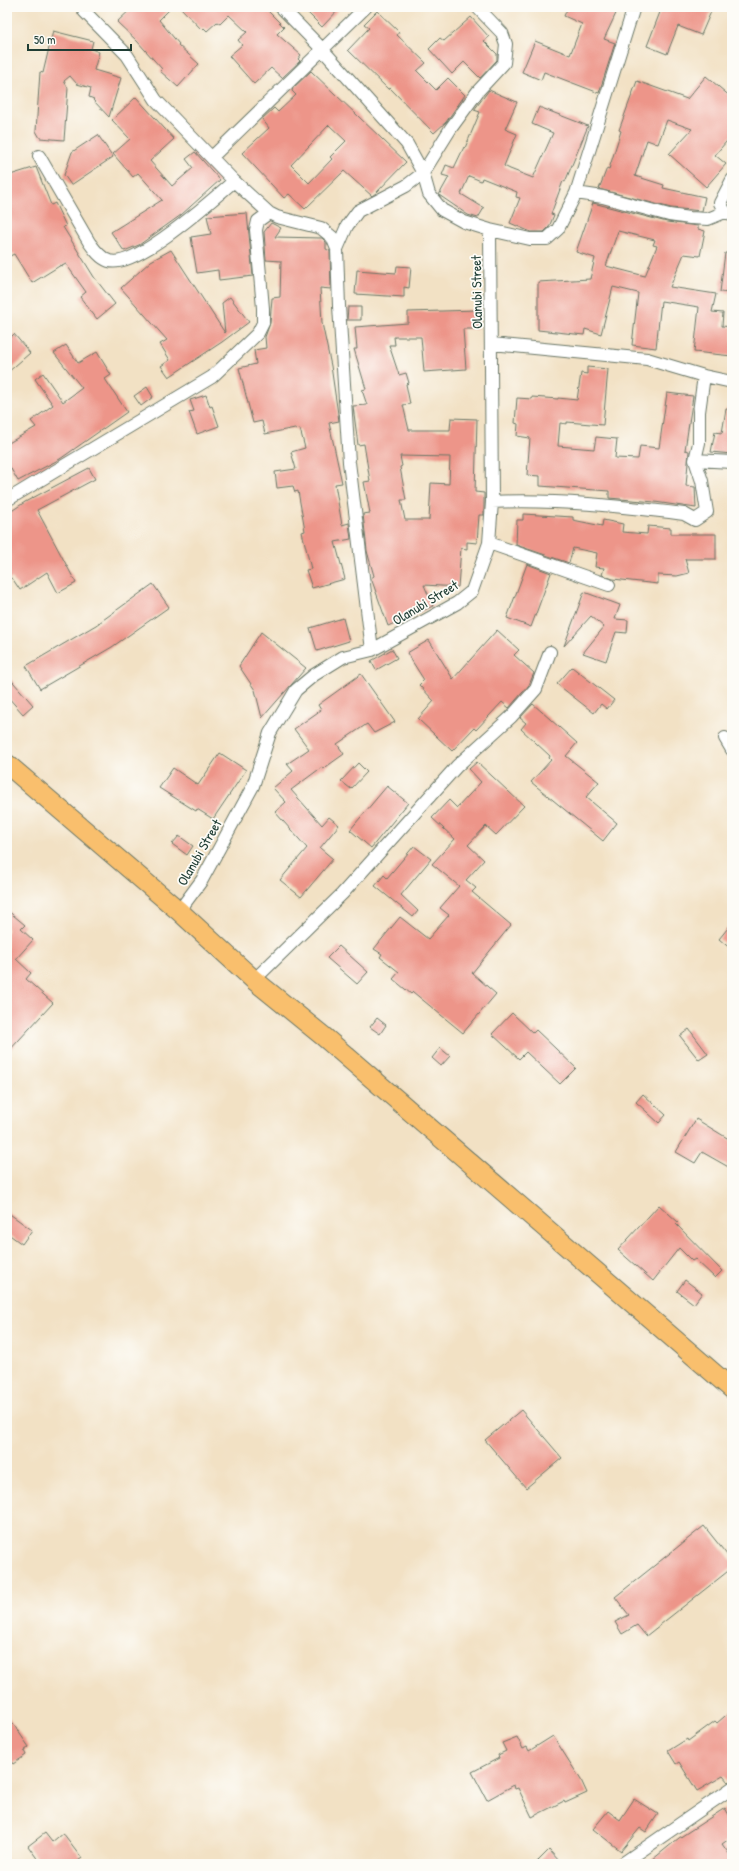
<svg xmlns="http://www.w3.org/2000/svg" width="739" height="1871" font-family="'Patrick Hand',sans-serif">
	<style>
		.building { fill: #ed9589; fill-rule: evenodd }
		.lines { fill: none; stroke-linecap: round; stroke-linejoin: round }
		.street-casing { stroke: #697666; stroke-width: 14 }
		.primary-casing { stroke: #697666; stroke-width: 21 }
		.street { stroke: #fff; stroke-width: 12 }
		.primary { stroke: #f9bf6d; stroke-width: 19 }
		.labels { text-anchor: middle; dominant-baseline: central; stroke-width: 3.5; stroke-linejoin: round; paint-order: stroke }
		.street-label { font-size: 14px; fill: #1f3d34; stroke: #fdfcf7 }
	</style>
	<rect width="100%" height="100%" fill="#fdfcf7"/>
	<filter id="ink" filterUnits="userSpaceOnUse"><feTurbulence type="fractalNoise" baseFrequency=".025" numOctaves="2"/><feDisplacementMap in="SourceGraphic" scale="8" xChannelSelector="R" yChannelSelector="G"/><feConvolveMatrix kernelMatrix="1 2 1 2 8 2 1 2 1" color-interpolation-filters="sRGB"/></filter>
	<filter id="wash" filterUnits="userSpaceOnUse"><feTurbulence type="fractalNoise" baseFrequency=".012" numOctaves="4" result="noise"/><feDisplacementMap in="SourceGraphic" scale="16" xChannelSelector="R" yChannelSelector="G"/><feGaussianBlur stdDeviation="0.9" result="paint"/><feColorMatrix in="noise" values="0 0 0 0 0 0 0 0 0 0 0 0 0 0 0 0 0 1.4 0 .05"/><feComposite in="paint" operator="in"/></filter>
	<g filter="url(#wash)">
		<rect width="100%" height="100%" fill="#f2e1c4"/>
		<g id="blocks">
			<path class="building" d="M 133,7 L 172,7 L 159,20 L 179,44 L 178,45 L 199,64 L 178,87 L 160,71 L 162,69 L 137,41 L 117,22 Z
				M 180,7 L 264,7 L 284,27 L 277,34 L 301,55 L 298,59 L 300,61 L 282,78 L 271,68 L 254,84 L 229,56 L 242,45 L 238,40 L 247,32 L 229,15 L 220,24 L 217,22 L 207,31 L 204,28 L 202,30 Z
				M 302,7 L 341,7 L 322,27 Z
				M 568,7 L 619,7 L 604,39 L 615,43 L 599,93 L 544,72 L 541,80 L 522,72 L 535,41 L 570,55 L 582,24 L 564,16 Z
				M 662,7 L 713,7 L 701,35 L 678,26 L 667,54 L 647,46 Z
				M 377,11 L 399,32 L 397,35 L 426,63 L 417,71 L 436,90 L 448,78 L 465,95 L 446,122 L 434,133 L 390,88 L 389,90 L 348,50 L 369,28 L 364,24 Z
				M 471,17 L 489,37 L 484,41 L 497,54 L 497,60 L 480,78 L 464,62 L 452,74 L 429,49 L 440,38 L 444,41 Z
				M 53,31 L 93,41 L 91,49 L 99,52 L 94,70 L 121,78 L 109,117 L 93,100 L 94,99 L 89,97 L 91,88 L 77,84 L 70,76 L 64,81 L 68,88 L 64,140 L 40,138 L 36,131 L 40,72 L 43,73 Z
				M 311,71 L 406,162 L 376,193 L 372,196 L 344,171 L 305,209 L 289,194 L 284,198 L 242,153 L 269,128 L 262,119 L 274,108 L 278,112 L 296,95 L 292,91 L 293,88 ZM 329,125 L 346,141 L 330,157 L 332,159 L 309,183 L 291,165 Z
				M 706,76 L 732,98 L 732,135 L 715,155 L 726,164 L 706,187 L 669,154 L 692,129 L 667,120 L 658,144 L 647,140 L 635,176 L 664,185 L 663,188 L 705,197 L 702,211 L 671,208 L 599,189 L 607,168 L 609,169 L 621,131 L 619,130 L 637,81 L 687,99 Z
				M 489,90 L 517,102 L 505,129 L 517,134 L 504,166 L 510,169 L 533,178 L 553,133 L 532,124 L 539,107 L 588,126 L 565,182 L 563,181 L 551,214 L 554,215 L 549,227 L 544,232 L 531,232 L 510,223 L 520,198 L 516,197 L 517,192 L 482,178 L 481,181 L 469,176 L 461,194 L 484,208 L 478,218 L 468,215 L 439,195 L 449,177 L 442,175 L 446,165 L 454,168 L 464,147 L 465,148 L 480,112 L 474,110 Z
				M 136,97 L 174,139 L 150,161 L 172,186 L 193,168 L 186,159 L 195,152 L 220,180 L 181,215 L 139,245 L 124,251 L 111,232 L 162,200 L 138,173 L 133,177 L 113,154 L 130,139 L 112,120 Z
				M 98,135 L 113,157 L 71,185 L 64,175 L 72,152 Z
				M 36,167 L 51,205 L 55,203 L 66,226 L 63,227 L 94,277 L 115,304 L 97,319 L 80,297 L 86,292 L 66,264 L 62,266 L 61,265 L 32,283 L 14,254 L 10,256 L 7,248 L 7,176 Z
				M 593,203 L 667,222 L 698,226 L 698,229 L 705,231 L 700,256 L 684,254 L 670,287 L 716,294 L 712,312 L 723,313 L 722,326 L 732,327 L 732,356 L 694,352 L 699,307 L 661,301 L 656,348 L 632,345 L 638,293 L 613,287 L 601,334 L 585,329 L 584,335 L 538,330 L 538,282 L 590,279 L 595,258 L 576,252 ZM 618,231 L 655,240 L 653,245 L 657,246 L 645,276 L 606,266 Z
				M 247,213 L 253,276 L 219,280 L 218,270 L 197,273 L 191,237 L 211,234 L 207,216 Z
				M 271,223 L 281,228 L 275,237 L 322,238 L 326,242 L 326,249 L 330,251 L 331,289 L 320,288 L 322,323 L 331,366 L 339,421 L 329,423 L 342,483 L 335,484 L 342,525 L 349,523 L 351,539 L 335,542 L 345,579 L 312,588 L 306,570 L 311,569 L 302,532 L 305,531 L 298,491 L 295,492 L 293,486 L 277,488 L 275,472 L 296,469 L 291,452 L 305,448 L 300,429 L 295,430 L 295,428 L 265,434 L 262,421 L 253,423 L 239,368 L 256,364 L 254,350 L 266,348 L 265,337 L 270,323 L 272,298 L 280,297 L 281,261 L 266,260 L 264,232 Z
				M 171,250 L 225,333 L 222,303 L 230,297 L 249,322 L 222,342 L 169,377 L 161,366 L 170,360 L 160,344 L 167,340 L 121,288 L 151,261 Z
				M 725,253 L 732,253 L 732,293 L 720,292 Z
				M 397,266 L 411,267 L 409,288 L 404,287 L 404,297 L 355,294 L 357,270 L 396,273 Z
				M 348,307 L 361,307 L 361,320 L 347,320 Z
				M 477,310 L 477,329 L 463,329 L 466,369 L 424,372 L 421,337 L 394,337 L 395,345 L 389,345 L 399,375 L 406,373 L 409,383 L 406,384 L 410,404 L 403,405 L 409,430 L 450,430 L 451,418 L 477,419 L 475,492 L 484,493 L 484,515 L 479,515 L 477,543 L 467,542 L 467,549 L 461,548 L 458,587 L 424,585 L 433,606 L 388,626 L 371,578 L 374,576 L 367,551 L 363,514 L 370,513 L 364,482 L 370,481 L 364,444 L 358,445 L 353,406 L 367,405 L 362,390 L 366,389 L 354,349 L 357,349 L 355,327 L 408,323 L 408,312 ZM 400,456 L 450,457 L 449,484 L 431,483 L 429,520 L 405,520 L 401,500 L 406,500 L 400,467 L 402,466 Z
				M 14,334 L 30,353 L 7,373 L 7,341 Z
				M 66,345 L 78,363 L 97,352 L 111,375 L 105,379 L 127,412 L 60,459 L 18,481 L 7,462 L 7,444 L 36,427 L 31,421 L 53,405 L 35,379 L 43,373 L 63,402 L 82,388 L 54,353 Z
				M 587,367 L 608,369 L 603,425 L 567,422 L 567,424 L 560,423 L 558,446 L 594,449 L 596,437 L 617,439 L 615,458 L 638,459 L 640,446 L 659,448 L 667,393 L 693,396 L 685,450 L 689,451 L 686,486 L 695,487 L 696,508 L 655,502 L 609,498 L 609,491 L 540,486 L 540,476 L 527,475 L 530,438 L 517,436 L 518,424 L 515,423 L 517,398 L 532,399 L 532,397 L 558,399 L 558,398 L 577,400 L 581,373 L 587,374 Z
				M 147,387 L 153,397 L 141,406 L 134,396 Z
				M 206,395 L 210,407 L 212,406 L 219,426 L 197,434 L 189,412 L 194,411 L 190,400 Z
				M 726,409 L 732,410 L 732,454 L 711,452 L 715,432 L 722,433 Z
				M 89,468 L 95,479 L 37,510 L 76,583 L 58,593 L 47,572 L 20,590 L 12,578 L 7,581 L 7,514 L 25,502 Z
				M 523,514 L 573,517 L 573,520 L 602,526 L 603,520 L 623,524 L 622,532 L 647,534 L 648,526 L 671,528 L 671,534 L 716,534 L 716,559 L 685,559 L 689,573 L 677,576 L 658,575 L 658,584 L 613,579 L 602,575 L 604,568 L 595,567 L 597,553 L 573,548 L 569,563 L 516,545 L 517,520 L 523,520 Z
				M 527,564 L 551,573 L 531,627 L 507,618 Z
				M 153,584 L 169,607 L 112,647 L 40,689 L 26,666 L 96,625 Z
				M 584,592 L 620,605 L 615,619 L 628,620 L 627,633 L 616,632 L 606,661 L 583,653 L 604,627 L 591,616 L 564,646 Z
				M 343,618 L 349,641 L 317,651 L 310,628 Z
				M 497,630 L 519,650 L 514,655 L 534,673 L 529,685 L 509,708 L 502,702 L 476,730 L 474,728 L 452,751 L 418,719 L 434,701 L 419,685 L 424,680 L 407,653 L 429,640 L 453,679 Z
				M 261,632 L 306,668 L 262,718 L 255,690 L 239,666 Z
				M 392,649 L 397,658 L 376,670 L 371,661 Z
				M 572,667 L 614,700 L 607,709 L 601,704 L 594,713 L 557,684 Z
				M 361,674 L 395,722 L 374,733 L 367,724 L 337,744 L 344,754 L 323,769 L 322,767 L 291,790 L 322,825 L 329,817 L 339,825 L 320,848 L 333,859 L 301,897 L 280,880 L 307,848 L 275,812 L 286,802 L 273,788 L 293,771 L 287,764 L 309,749 L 294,729 L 321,710 L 318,705 Z
				M 7,675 L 33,705 L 23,714 L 7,696 Z
				M 533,704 L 577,743 L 566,756 L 599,782 L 586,797 L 617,823 L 603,841 L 531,782 L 551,760 L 549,758 L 550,756 L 521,729 L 526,723 L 520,718 Z
				M 220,753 L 246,770 L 213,819 L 197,809 L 196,811 L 159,788 L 173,768 L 198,785 Z
				M 477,762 L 524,806 L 496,835 L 486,826 L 468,845 L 484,860 L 466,880 L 476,888 L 472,892 L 511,925 L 472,973 L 496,994 L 463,1033 L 413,992 L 411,994 L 393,979 L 399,972 L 380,957 L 382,954 L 374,949 L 400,917 L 428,939 L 449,915 L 440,908 L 459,886 L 432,864 L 455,839 L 432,818 L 449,800 L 457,808 L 481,782 L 469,769 Z
				M 358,763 L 367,772 L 351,789 L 341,781 Z
				M 387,786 L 408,803 L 371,848 L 350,830 Z
				M 179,836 L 193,846 L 187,855 L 172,844 Z
				M 414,846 L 431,859 L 401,895 L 418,911 L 413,917 L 375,886 L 384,875 L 387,878 Z
				M 7,910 L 25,925 L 21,929 L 33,940 L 16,959 L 31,973 L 26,979 L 53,1003 L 7,1053 Z
				M 732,923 L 732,950 L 719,939 Z
				M 339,946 L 368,972 L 357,984 L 327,958 Z
				M 512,1013 L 533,1033 L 536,1030 L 576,1068 L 560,1084 L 526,1052 L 519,1059 L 492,1034 Z
				M 377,1018 L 386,1025 L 380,1034 L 370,1027 Z
				M 689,1029 L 708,1054 L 699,1060 L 680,1036 Z
				M 440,1048 L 450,1056 L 441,1066 L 432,1058 Z
				M 643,1094 L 666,1115 L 659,1123 L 636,1102 Z
				M 696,1119 L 732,1141 L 732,1169 L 702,1152 L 695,1163 L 676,1152 Z
				M 659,1205 L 678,1222 L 676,1224 L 722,1271 L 715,1278 L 695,1259 L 692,1261 L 679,1248 L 653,1281 L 618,1250 Z
				M 7,1212 L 32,1230 L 22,1244 L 7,1233 Z
				M 685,1280 L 702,1293 L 694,1304 L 677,1291 Z
				M 521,1410 L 562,1458 L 526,1488 L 485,1440 Z
				M 704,1526 L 732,1561 L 732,1568 L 646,1636 L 637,1625 L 622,1634 L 615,1622 L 629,1615 L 615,1597 Z
				M 732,1710 L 732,1781 L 728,1782 L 723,1776 L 697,1791 L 679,1762 L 676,1764 L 668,1751 L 687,1739 L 688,1741 L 715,1721 L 717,1723 Z
				M 7,1715 L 29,1747 L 24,1751 L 26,1755 L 13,1764 L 7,1756 Z
				M 553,1736 L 581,1780 L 587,1793 L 565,1803 L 564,1801 L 532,1817 L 518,1788 L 515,1789 L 514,1785 L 487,1800 L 472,1772 L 499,1758 L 498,1755 L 506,1751 L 502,1743 L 517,1737 L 523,1749 L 527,1747 L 529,1751 Z
				M 634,1799 L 658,1814 L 646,1832 L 640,1828 L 621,1851 L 593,1829 L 608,1811 L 620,1820 Z
				M 725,1808 L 732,1820 L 732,1837 L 722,1844 L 732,1858 L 732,1864 L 647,1864 L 679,1838 Z
				M 45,1833 L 52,1842 L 63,1833 L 82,1858 L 74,1864 L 41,1864 L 28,1846 Z
				M 549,1850 L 562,1864 L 535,1864 Z"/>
		</g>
	</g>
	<g filter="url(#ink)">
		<use href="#blocks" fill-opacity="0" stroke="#697666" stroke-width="1"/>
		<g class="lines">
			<defs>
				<path id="street" d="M 281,7 L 322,49 L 407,144 L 423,173 L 429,194 L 442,210 L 464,222 L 490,230 L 530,239 L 547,239 L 558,229 L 576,193 L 634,7
					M 84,11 L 127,55 L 156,100 L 234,181 L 269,213
					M 39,156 L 89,242 C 94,249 100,258 109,261 C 136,269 213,199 234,181
					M 212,157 L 366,7
					M 576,193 L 603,197 L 669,215 L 690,218 L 708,219 L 725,212
					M 731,214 L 725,212 L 720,203 L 732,180
					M 337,249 L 347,226 L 358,211 L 406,186 L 423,173 L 451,128 L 478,91 L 504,63 L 506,44 L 502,33 L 477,7
					M 492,344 L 647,359 L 704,376 L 732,382
					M 695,460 L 732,462
					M 7,500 L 212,377 L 258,333 L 263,323 L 263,308 L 256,230 L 258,221 L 269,213 L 277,217 L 321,228 L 332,237 L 337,249 L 339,306 L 349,462 L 372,650
					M 492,502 C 556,499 620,506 684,514 L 695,520 L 707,512 L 702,481 L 695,460 L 699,443 L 699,412 L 704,376
					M 489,543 L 609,585
					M 725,738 L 732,750
					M 179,911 L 202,880 L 253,786 L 270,733 L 296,690 L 314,675 L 343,657 L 372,650 L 457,603 L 472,591 L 489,543 L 492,502 L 490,230
					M 254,980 L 342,894 L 457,766 L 511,717 L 536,689 L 550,652
					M 622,1864 L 732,1788"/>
				<path id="primary" d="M 7,764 L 179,911 L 254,980 L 323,1036 L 732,1389"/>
			</defs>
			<use href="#street" class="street-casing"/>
			<use href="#primary" class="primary-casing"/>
			<use href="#street" class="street"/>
			<use href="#primary" class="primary"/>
		</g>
	</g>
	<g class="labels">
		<g class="street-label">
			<text transform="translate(476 292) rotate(-91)">Olanubi Street</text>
			<text transform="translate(425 602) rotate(-31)">Olanubi Street</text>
			<text transform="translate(199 852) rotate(-60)">Olanubi Street</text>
		</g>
	</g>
	<rect width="739" height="1871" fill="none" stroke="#fdfcf7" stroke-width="24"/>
	<path d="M28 44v6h103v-6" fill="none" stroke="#1f3d34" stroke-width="2"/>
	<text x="34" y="44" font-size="12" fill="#1f3d34" stroke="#fdfcf7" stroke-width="3" paint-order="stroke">50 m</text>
</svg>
